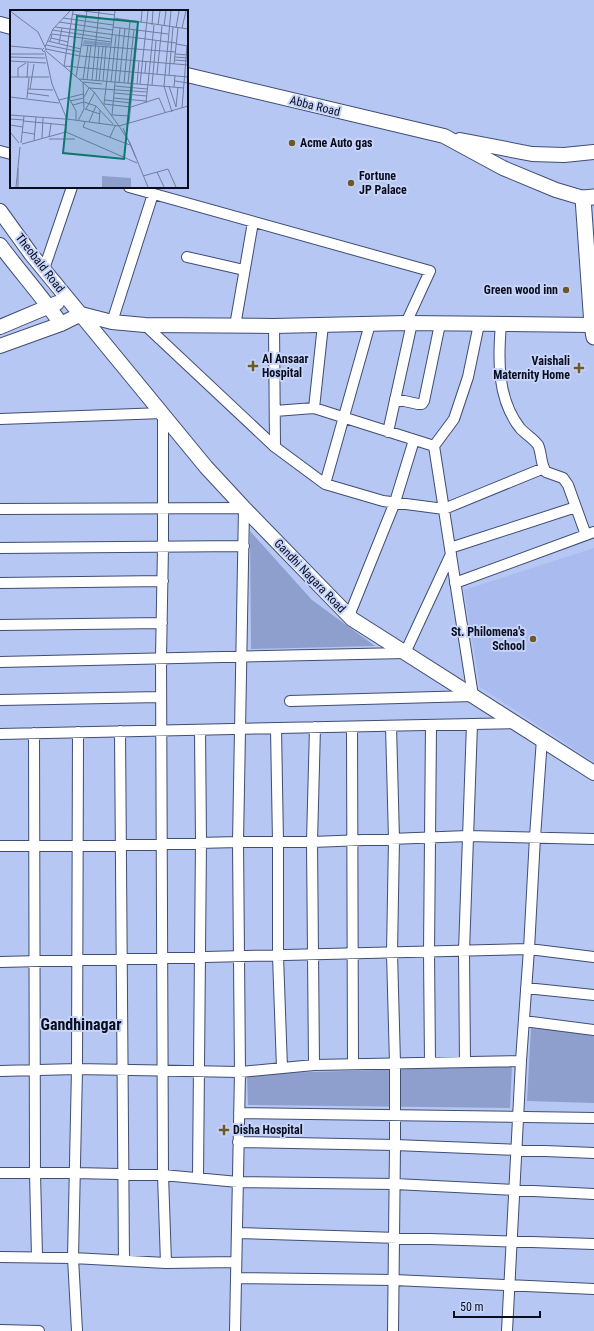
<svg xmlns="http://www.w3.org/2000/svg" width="594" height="1331" font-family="'Roboto Condensed',sans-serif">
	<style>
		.built { fill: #a9bbef }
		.green { fill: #8e9fce }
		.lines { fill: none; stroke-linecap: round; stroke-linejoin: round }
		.street-casing { stroke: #404d74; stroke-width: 12 }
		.secondary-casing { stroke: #404d74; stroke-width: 16 }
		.primary-casing { stroke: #404d74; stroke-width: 17 }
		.street { stroke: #fff; stroke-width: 10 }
		.secondary { stroke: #fff; stroke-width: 14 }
		.primary { stroke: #fff; stroke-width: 15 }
		.poi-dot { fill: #6c5927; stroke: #c7d4f9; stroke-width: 1.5 }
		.labels { text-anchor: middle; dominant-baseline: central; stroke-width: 4; stroke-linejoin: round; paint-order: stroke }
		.street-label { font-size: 12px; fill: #090d1d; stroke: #c7d4f9 }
		.poi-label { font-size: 12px; font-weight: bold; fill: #090d1d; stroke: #c7d4f9; text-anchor: start }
		.district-label { font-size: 16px; font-weight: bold; fill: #090d1d; stroke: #c7d4f9 }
		.inset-road { fill: none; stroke: #717d9e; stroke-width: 1 }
		.view { fill: #0f766e; fill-opacity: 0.15; stroke: #0f766e; stroke-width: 2 }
		.inset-edge { fill: none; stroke: #090d1d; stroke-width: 2 }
	</style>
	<rect width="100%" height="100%" fill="#b6c7f4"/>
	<path class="built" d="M 594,548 L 594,762 L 480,687 L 464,590 Z"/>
	<path class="green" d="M 250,531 L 312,600 L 375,646 L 251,649 Z
		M 531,1028 L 594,1034 L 594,1103 L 527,1101 Z
		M 512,1066 L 510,1108 L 248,1105 L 247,1074 Z"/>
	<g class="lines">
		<defs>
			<path id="street" d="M 0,151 L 11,154
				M 129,187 L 430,271 L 406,323
				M 187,257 L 244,270
				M 44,269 L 72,187
				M 112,322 L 153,194
				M 501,324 C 498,359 497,399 520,428 C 525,434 533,438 538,445 C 542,453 540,463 546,472 L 563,478 L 568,485 L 586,535
				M 145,325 L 275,447 L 325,484 L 383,501 L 444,509 L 544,468
				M 235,326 L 253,222
				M 274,326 L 275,447
				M 395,399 L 418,404 L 422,404 L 424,401 L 440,324
				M 314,408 L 323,325
				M 275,411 L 314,408 L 434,446
				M 0,419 L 163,413 L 163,546 L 161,658 L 163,1175 L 166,1263
				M 388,432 L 412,323
				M 325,484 L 370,324
				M 0,509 L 244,508 L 238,842 L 240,1072 L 235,1331
				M 0,548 L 244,546
				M 450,548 L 576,507
				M 0,583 L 163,581
				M 455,583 L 594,532
				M 349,616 L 395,502 L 414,440
				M 0,625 L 162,623
				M 0,662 L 405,653 L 451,554
				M 0,700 L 161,697
				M 290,701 L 473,696 L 434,446 L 454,419 L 468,377 L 479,324
				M 391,726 L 394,839 L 392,953 L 395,1063 L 395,1145 L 393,1331
				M 352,727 L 353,1064
				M 276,728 L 278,842 L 278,956 L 282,1068
				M 120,731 L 124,1261
				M 34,733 L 35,1173 L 37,1257
				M 0,734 L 516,723
				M 0,846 L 77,846 L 238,842 L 312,842 L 468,836 L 594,839
				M 0,962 L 529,949 L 594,957
				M 526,988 L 594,995
				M 524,1021 L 594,1030
				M 430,1062 L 429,952 L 431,725
				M 465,1062 L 464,951 L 472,724
				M 314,1065 L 312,842 L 315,727
				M 0,1071 L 77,1069 L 240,1072 L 314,1065 L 521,1061
				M 239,1113 L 594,1118
				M 238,1142 L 395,1145 L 594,1153
				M 0,1173 L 75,1173 L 163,1175 L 238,1182 L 395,1184 L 594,1194
				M 198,1178 L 201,841 L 200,730
				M 237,1233 L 594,1244
				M 0,1257 L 73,1258 L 166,1263 L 236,1262
				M 236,1278 L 394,1280 L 594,1289
				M 0,1330 L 39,1331
				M 77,1331 L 73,1258 L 77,1069 L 78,732
				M 507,1331 L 521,1061 L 529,949 L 535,837 L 542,739"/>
			<path id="secondary" d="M 0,24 L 11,27
				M 187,75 L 444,136 L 503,168 L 556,190 L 583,198
				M 460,140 L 532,154 L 564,155 L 594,152
				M 0,211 L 31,254 L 206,467 L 244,508 L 352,619 L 594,773
				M 0,245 C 20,272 42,296 61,324
				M 0,327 L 57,303
				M 0,346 L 61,324 L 81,314 L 112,322 L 145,325 L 274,326 L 406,323 L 592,325"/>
			<path id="primary" d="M 594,197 L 583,198 L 592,325 L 594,337"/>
		</defs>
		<use href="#street" class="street-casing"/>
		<use href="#secondary" class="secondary-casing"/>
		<use href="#primary" class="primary-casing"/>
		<use href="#street" class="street"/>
		<use href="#secondary" class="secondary"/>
		<use href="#primary" class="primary"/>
	</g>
	<g class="poi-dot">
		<circle cx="292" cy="143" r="4"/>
		<circle cx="351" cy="183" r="4"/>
		<circle cx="566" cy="290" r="4"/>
		<path d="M251 360h4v4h4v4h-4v4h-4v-4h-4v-4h4z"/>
		<path d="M577 362h4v4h4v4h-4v4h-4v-4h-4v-4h4z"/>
		<circle cx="533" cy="639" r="4"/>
		<path d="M222 1124h4v4h4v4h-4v4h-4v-4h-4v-4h4z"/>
	</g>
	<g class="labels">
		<g class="street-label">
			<text transform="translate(315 106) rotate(14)">Abba Road</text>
			<text transform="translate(40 263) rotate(52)">Theobald Road</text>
			<text transform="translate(310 576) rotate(46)">Gandhi Nagara Road</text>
		</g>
		<g class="poi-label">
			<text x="300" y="143">Acme Auto gas</text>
			<text x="359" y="176">Fortune<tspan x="359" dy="14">JP Palace</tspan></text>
			<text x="558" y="290" text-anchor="end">Green wood inn</text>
			<text x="262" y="359">Al Ansaar<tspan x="262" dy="14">Hospital</tspan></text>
			<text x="570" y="361" text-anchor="end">Vaishali<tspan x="570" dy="14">Maternity Home</tspan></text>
			<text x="525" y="632" text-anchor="end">St. Philomena's<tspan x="525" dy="14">School</tspan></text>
			<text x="233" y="1130">Disha Hospital</text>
		</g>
		<g class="district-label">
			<text x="81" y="1024">Gandhinagar</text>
		</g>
	</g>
	<g transform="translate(10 10)">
		<rect width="178" height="178" fill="#b6c7f4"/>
		<path d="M 74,30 L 100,33 L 100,36 L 73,34 ZM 92,166 L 121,168 L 121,177 L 92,177 Z" fill="#8e9fce"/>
		<path class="inset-road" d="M 0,1 L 28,22 L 36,39 L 34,42 L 32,40 L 34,38M 63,1 L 54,56 L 178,67M 74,1 L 105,5M 105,1 L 94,94 L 121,97 L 149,88 L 155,102M 161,1 L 154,76 L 162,102M 62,4 L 104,10M 53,8 L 103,15M 104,8 L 178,19M 49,12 L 103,20M 131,13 L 132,1M 142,15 L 143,1M 148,15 L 150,1M 154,16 L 156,1M 45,17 L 166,33M 103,17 L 158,24M 110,18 L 102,105 L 120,106M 166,18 L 169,1M 172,18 L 176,1M 42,20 L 102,29M 41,28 L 42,24 L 101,32M 38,31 L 71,39M 40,31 L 41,28 L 58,32M 49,33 L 52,18M 166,34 L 178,36M 36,35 L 71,42M 72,35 L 166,42M 0,36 L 32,39M 35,37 L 43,19 L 60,1M 36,39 L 70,46 L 178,55M 36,41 L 84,82 L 109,116M 35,42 L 42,74 L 56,107 L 56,122M 0,44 L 34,44M 165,44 L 178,45M 0,47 L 35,48M 165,47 L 178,48M 165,50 L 178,51M 0,51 L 36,53M 164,54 L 168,18M 61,56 L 63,44M 135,63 L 136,51M 147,64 L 152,16M 159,65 L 163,17M 0,67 L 39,67M 8,67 L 8,58 L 16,53M 66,67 L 77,1M 17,68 L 18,53M 69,69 L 174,78M 73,70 L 78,35M 77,70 L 81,35M 82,70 L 89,1M 86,71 L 89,36M 89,71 L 93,36M 93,71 L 96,36M 165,71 L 178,73M 101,72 L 106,26M 109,73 L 115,18M 114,73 L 120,11M 118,73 L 124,20M 127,74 L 129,51M 130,74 L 138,1M 142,75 L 146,31M 105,76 L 137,79M 159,76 L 166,97 L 168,77M 164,77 L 165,65M 18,79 L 43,80M 20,79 L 24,54M 17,83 L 39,86M 104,83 L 137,86M 0,87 L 49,93M 74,87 L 79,78 L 137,82M 17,88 L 19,68M 59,88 L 66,101 L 66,110M 103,88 L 136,91M 49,90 L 73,84M 95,90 L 121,93M 60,91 L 74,88M 136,93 L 144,15M 63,95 L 74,92 L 86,96 L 103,114M 172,98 L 177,36M 75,99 L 90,104M 76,99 L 85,82M 0,105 L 55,109M 0,109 L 14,110M 57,109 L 109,116 L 178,96M 13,111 L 55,115M 68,111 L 74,99 L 73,72 L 92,74M 75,112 L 73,117 L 120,135M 79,112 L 86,96M 89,113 L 90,100M 119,113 L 128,20M 0,115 L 13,117M 109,116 L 120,133 L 138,177M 113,118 L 126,148M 0,122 L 9,133M 12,122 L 24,124M 39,127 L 41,114M 100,127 L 105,116M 32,128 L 33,108M 39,129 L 65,129M 24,131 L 26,107M 11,133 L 14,106M 12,134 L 56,122 L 127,153M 8,158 L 8,177M 147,162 L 154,177M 133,166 L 158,159 L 166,177M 6,177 L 10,137"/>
		<path class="view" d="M 67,6 L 128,12 L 114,149 L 53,143 Z"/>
		<rect width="178" height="178" class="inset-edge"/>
	</g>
	<path d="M454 1311v6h86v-6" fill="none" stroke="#090d1d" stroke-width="2"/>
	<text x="460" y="1311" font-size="12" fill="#090d1d" stroke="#c7d4f9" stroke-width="3" paint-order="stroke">50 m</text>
</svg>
